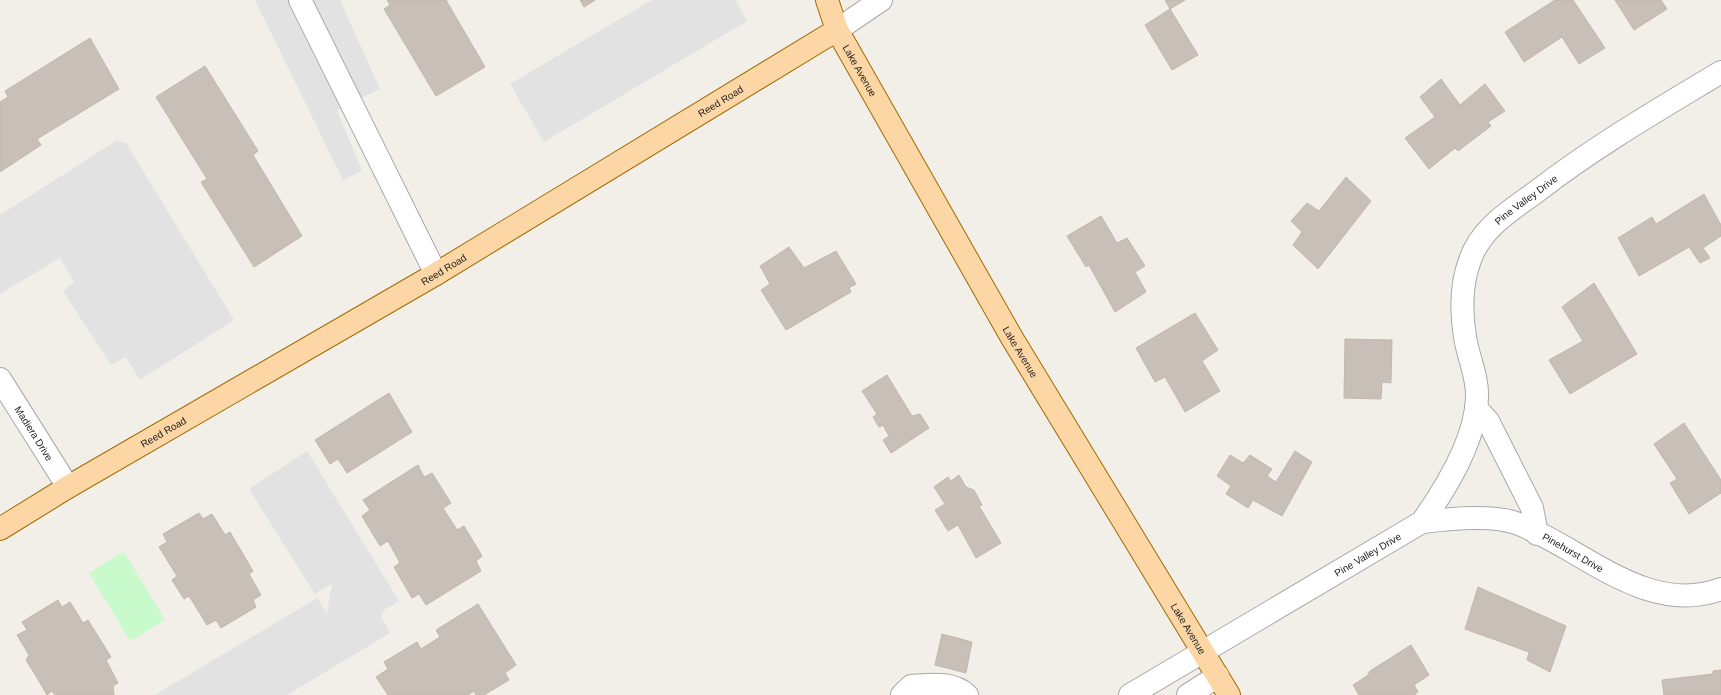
<svg xmlns="http://www.w3.org/2000/svg" width="1721" height="695" font-family="Helvetica,sans-serif">
	<style>
		.park { fill: #c8facc }
		.parking { fill: #e2e2e2 }
		.building { fill: #c7bfb8; stroke: #c4b6ab }
		.lines { fill: none; stroke-linecap: round; stroke-linejoin: round }
		.minor-casing { stroke: #a9a9a9; stroke-width: 24 }
		.major-casing { stroke: #a06b00; stroke-width: 24 }
		.minor { stroke: #fff; stroke-width: 22 }
		.major { stroke: #fcd6a4; stroke-width: 22 }
		.labels { text-anchor: middle; dominant-baseline: central; stroke-width: 4; stroke-linejoin: round; paint-order: stroke }
		.street-label { font-size: 10px; fill: #222; stroke: #fff }
	</style>
	<rect width="100%" height="100%" fill="#f2efe9"/>
	<path class="park" d="M 124,552 L 165,620 L 130,641 L 89,573 Z"/>
	<path class="parking" d="M 255,0 L 340,0 L 380,89 L 337,110 L 362,171 L 343,180 Z
		M 652,0 L 736,0 L 747,21 L 544,142 L 510,84 Z
		M 116,141 L 126,143 L 234,320 L 140,380 L 126,357 L 111,365 L 63,291 L 74,282 L 60,258 L 0,294 L 0,215 Z
		M 307,451 L 399,601 L 384,610 L 381,617 L 390,633 L 287,695 L 155,695 L 317,598 L 327,613 L 332,584 L 315,594 L 249,489 Z"/>
	<path class="building" d="M 387,0 L 446,0 L 485,67 L 436,96 L 384,9 L 390,5 Z
		M 580,0 L 595,0 L 584,7 Z
		M 1165,0 L 1185,0 L 1170,9 Z
		M 1555,0 L 1573,0 L 1605,48 L 1579,64 L 1562,37 L 1524,62 L 1505,32 Z
		M 1615,0 L 1661,0 L 1667,9 L 1634,30 Z
		M 1170,9 L 1198,55 L 1172,70 L 1145,25 Z
		M 90,38 L 119,89 L 37,139 L 41,145 L 0,172 L 0,102 L 8,97 L 5,91 Z
		M 205,66 L 258,151 L 253,155 L 302,236 L 254,267 L 201,182 L 207,179 L 156,97 Z
		M 1441,79 L 1460,105 L 1485,84 L 1505,111 L 1488,122 L 1491,126 L 1458,151 L 1455,148 L 1429,169 L 1405,138 L 1435,117 L 1420,97 Z
		M 1346,177 L 1371,201 L 1318,269 L 1293,245 L 1302,232 L 1291,221 L 1307,203 L 1319,211 Z
		M 1704,194 L 1721,225 L 1721,236 L 1703,248 L 1710,258 L 1700,263 L 1689,247 L 1639,276 L 1618,238 L 1652,217 L 1656,224 Z
		M 1101,216 L 1117,243 L 1127,238 L 1145,266 L 1135,272 L 1146,292 L 1115,312 L 1089,265 L 1086,267 L 1067,236 Z
		M 789,247 L 804,268 L 836,251 L 856,284 L 849,288 L 851,292 L 786,330 L 761,290 L 770,284 L 760,266 Z
		M 1594,283 L 1637,354 L 1570,394 L 1549,360 L 1583,341 L 1562,307 Z
		M 1195,313 L 1218,350 L 1202,361 L 1220,391 L 1185,412 L 1165,377 L 1155,382 L 1136,348 Z
		M 1345,339 L 1392,340 L 1391,383 L 1382,382 L 1381,399 L 1344,398 Z
		M 887,375 L 912,416 L 920,414 L 929,428 L 891,453 L 883,440 L 889,436 L 883,425 L 879,427 L 873,417 L 877,414 L 862,391 Z
		M 389,393 L 412,432 L 347,473 L 338,459 L 330,464 L 315,440 Z
		M 1684,423 L 1721,480 L 1721,493 L 1689,514 L 1670,483 L 1677,479 L 1654,444 Z
		M 1295,451 L 1312,462 L 1282,516 L 1253,500 L 1248,508 L 1226,494 L 1231,486 L 1217,476 L 1230,455 L 1243,463 L 1250,455 L 1272,469 L 1267,476 L 1276,482 Z
		M 418,465 L 424,477 L 432,473 L 451,503 L 443,508 L 457,530 L 464,526 L 482,556 L 476,561 L 481,571 L 426,605 L 419,594 L 412,598 L 394,567 L 400,563 L 388,541 L 380,546 L 362,516 L 370,510 L 363,500 Z
		M 959,475 L 966,487 L 974,490 L 982,505 L 979,506 L 1001,543 L 976,558 L 958,525 L 948,531 L 935,510 L 945,504 L 934,487 L 948,477 L 951,481 Z
		M 199,513 L 203,519 L 212,514 L 225,535 L 230,532 L 253,571 L 249,574 L 261,595 L 253,600 L 256,607 L 221,628 L 216,620 L 207,625 L 189,596 L 184,599 L 172,580 L 177,576 L 159,547 L 167,542 L 163,534 Z
		M 1478,587 L 1566,626 L 1550,672 L 1527,660 L 1529,652 L 1465,629 Z
		M 58,600 L 62,607 L 70,602 L 83,623 L 88,620 L 111,657 L 106,660 L 118,683 L 113,686 L 114,695 L 55,695 L 52,691 L 47,695 L 36,676 L 26,660 L 29,655 L 17,635 L 27,630 L 22,622 Z
		M 478,604 L 516,665 L 505,673 L 509,680 L 484,695 L 476,695 L 474,691 L 468,695 L 388,695 L 376,677 L 388,669 L 384,662 L 417,642 L 421,649 L 440,637 L 436,630 Z
		M 942,634 L 972,642 L 966,673 L 935,665 Z
		M 1411,645 L 1429,675 L 1414,685 L 1418,692 L 1415,694 L 1415,695 L 1359,695 L 1353,685 L 1367,676 L 1370,671 Z
		M 1721,670 L 1721,695 L 1664,695 L 1662,680 L 1713,674 L 1713,671 Z"/>
	<g class="lines">
		<defs>
			<g id="minor">
				<path d="M 300,0 L 436,274"/>
				<path d="M 837,30 L 881,0"/>
				<path id="s1" d="M 0,379 L 68,487"/>
				<path d="M 1476,408 L 1488,421 L 1532,508 L 1537,534"/>
				<path id="s2" d="M 1422,522 C 1448,519 1491,514 1516,523 C 1581,547 1646,617 1721,589"/>
				<path d="M 902,695 L 911,686 C 930,685 952,681 967,695"/>
				<path id="s3" d="M 1130,695 L 1422,522 C 1446,488 1476,440 1477,397 C 1478,377 1468,357 1465,337 C 1461,312 1461,284 1470,260 C 1481,228 1510,211 1536,192 C 1594,147 1658,110 1721,72"/>
				<path d="M 1188,695 L 1218,676"/>
			</g>
			<g id="major">
				<path id="s4" d="M 827,0 L 837,30 L 1012,338 L 1229,695"/>
				<path id="s5" d="M 0,529 L 68,487 L 436,274 L 837,30"/>
			</g>
		</defs>
		<use href="#minor" class="minor-casing"/>
		<use href="#major" class="major-casing"/>
		<use href="#minor" class="minor"/>
		<use href="#major" class="major"/>
	</g>
	<g class="labels">
		<g class="street-label">
			<text stroke="none"><textPath href="#s4" startOffset="78">Lake Avenue</textPath></text>
			<text stroke="none"><textPath href="#s5" startOffset="838">Reed Road</textPath></text>
			<text stroke="none"><textPath href="#s3" startOffset="701">Pine Valley Drive</textPath></text>
			<text stroke="none"><textPath href="#s5" startOffset="514">Reed Road</textPath></text>
			<text stroke="none"><textPath href="#s4" startOffset="402">Lake Avenue</textPath></text>
			<text stroke="none"><textPath href="#s5" startOffset="190">Reed Road</textPath></text>
			<text stroke="none"><textPath href="#s1" startOffset="64">Madiera Drive</textPath></text>
			<text stroke="none"><textPath href="#s2" startOffset="159">Pinehurst Drive</textPath></text>
			<text stroke="none"><textPath href="#s3" startOffset="276">Pine Valley Drive</textPath></text>
			<text stroke="none"><textPath href="#s4" startOffset="726">Lake Avenue</textPath></text>
		</g>
	</g>
</svg>
